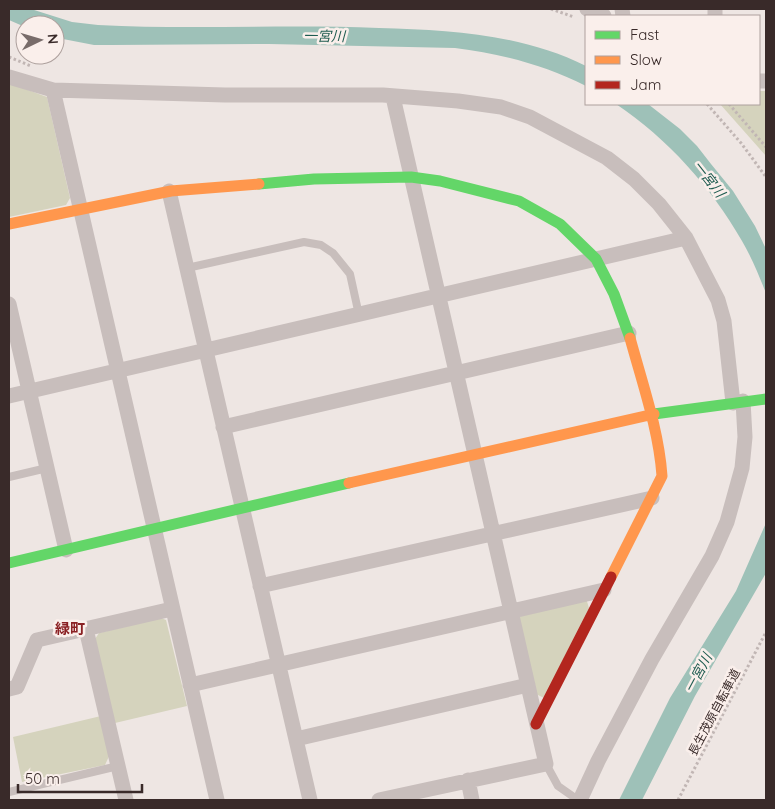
<svg xmlns="http://www.w3.org/2000/svg" width="775" height="809" font-family="Quicksand,'Noto Sans JP',sans-serif">
	<style>
		.green { fill: #d5d3bd }
		.water { fill: #9ec1b8 }
		.lines { fill: none; stroke-linecap: round; stroke-linejoin: round }
		.path { stroke: #c1b6b4; stroke-width: 3; stroke-dasharray: 2.5 2.5; stroke-linecap: butt }
		.lane { stroke: #c8bebc; stroke-width: 8 }
		.street { stroke: #c8bebc; stroke-width: 15 }
		.fast { stroke: #63d668; stroke-width: 11 }
		.slow { stroke: #ff974d; stroke-width: 11 }
		.jam { stroke: #b3261e; stroke-width: 11 }
		.labels { text-anchor: middle; dominant-baseline: central; stroke-width: 5; stroke-linejoin: round; paint-order: stroke }
		.street-label { font-size: 12px; fill: #392a29; stroke: #faefeb }
		.water-label { font-size: 14px; font-style: italic; fill: #1e5c50; stroke: #faefeb }
		.quarter-label { font-size: 15px; font-weight: bold; fill: #8a2023; stroke: #faefeb }
	</style>
	<rect width="100%" height="100%" fill="#eee6e3"/>
	<path class="green" d="M 9,83 L 47,97 L 70,198 L 66,205 L 9,217 Z
		M 759,91 L 766,91 L 766,156 L 720,104 L 759,104 Z
		M 586,598 L 589,608 L 544,698 L 536,694 L 518,619 L 523,613 Z
		M 161,618 L 166,620 L 187,706 L 115,723 L 95,639 L 99,633 Z
		M 101,716 L 110,754 L 105,765 L 22,782 L 13,737 Z"/>
	<path class="water" d="M 9,9 L 31,9 L 72,22 L 98,25 C 191,30 285,24 379,28 C 451,30 521,34 586,66 L 586,86 C 544,65 502,54 455,48 L 269,44 L 112,45 L 94,45 L 63,39 L 59,48 L 56,47 L 58,38 L 55,37 L 55,25 L 25,25 L 25,27 L 9,20 Z
		M 616,104 L 648,104 L 680,129 L 697,146 L 711,164 L 733,191 L 755,226 L 766,249 L 766,293 C 759,276 752,258 742,241 C 711,187 668,139 616,104 Z
		M 766,523 L 766,573 L 695,696 L 642,800 L 619,800 L 670,698 L 736,591 Z"/>
	<g class="lines">
		<path class="path" d="M 551,9 L 574,17
			M 9,57 L 31,66
			M 707,104 L 741,143 L 766,177
			M 729,104 L 766,147
			M 678,800 L 766,632"/>
		<path class="lane" d="M 187,268 L 304,242 L 321,245 L 333,253 L 350,274 L 359,315
			M 9,477 L 47,468
			M 546,764 L 558,786 L 578,800
			M 9,792 L 118,766"/>
		<path class="street" d="M 587,9 L 604,16
			M 622,9 L 623,16
			M 715,16 L 715,9
			M 9,77 L 53,90 L 225,95 L 383,95 L 458,101 L 501,107 L 530,117 L 607,158 L 634,179 L 659,204 L 686,238 L 718,300 L 724,321 L 733,403
			M 759,81 L 766,81
			M 53,90 L 217,800
			M 169,191 L 310,800
			M 9,304 L 66,550
			M 9,396 L 686,238
			M 223,427 L 629,333
			M 260,586 L 652,498
			M 86,629 L 126,800
			M 190,685 L 604,590
			M 9,689 L 17,687 L 37,640 L 172,609
			M 296,739 L 528,685
			M 468,780 L 472,800
			M 379,800 L 546,764 L 393,97
			M 580,800 L 598,761 L 652,659 L 712,556 L 727,522 L 742,468 L 745,437 L 743,401"/>
		<path class="fast" d="M 259,184 L 314,179 L 411,177 L 440,181 L 519,201 L 560,224 L 596,259 L 614,294 L 630,338
			M 654,414 L 766,399
			M 9,563 L 349,483"/>
		<path class="slow" d="M 9,224 L 171,191 L 259,184
			M 349,483 L 654,414
			M 611,577 L 662,476 C 659,431 642,382 630,338"/>
		<path class="jam" d="M 536,724 L 611,577"/>
	</g>
	<g class="labels">
		<g class="street-label">
			<text transform="translate(714 712) rotate(-62)">長生茂原自転車道</text>
		</g>
		<g class="water-label">
			<text transform="translate(324 36) rotate(1)">一宮川</text>
			<text transform="translate(709 179) rotate(52)">一宮川</text>
			<text transform="translate(698 673) rotate(-62)">一宮川</text>
		</g>
		<g class="quarter-label">
			<text x="70" y="628">緑町</text>
		</g>
	</g>
	<rect width="775" height="809" fill="none" stroke="#392a29" stroke-width="20"/>
	<rect x="585" y="15" width="175" height="90" fill="#faefeb" stroke="#ada09d"/>
	<rect x="595" y="31" width="25" height="8" fill="#63d668" stroke="#ada09d"/>
	<text x="630" y="40" font-size="15" fill="#392a29">Fast</text>
	<rect x="595" y="56" width="25" height="8" fill="#ff974d" stroke="#ada09d"/>
	<text x="630" y="65" font-size="15" fill="#392a29">Slow</text>
	<rect x="595" y="81" width="25" height="8" fill="#b3261e" stroke="#ada09d"/>
	<text x="630" y="90" font-size="15" fill="#392a29">Jam</text>
	<g transform="translate(40 40) rotate(85)"><circle r="24" fill="#faefeb" stroke="#ada09d"/>
	<path d="M0-4L9 19L0 12L-9 19Z" fill="#786c6a"/>
	<text y="-8" font-size="14" font-weight="bold" text-anchor="middle" fill="#392a29">N</text>
	</g>
	<path d="M18 784v8h124v-8" fill="none" stroke="#392a29" stroke-width="2.5"/>
	<text x="25" y="784" font-size="15" fill="#392a29" stroke="#faefeb" stroke-width="4" paint-order="stroke">50 m</text>
</svg>
